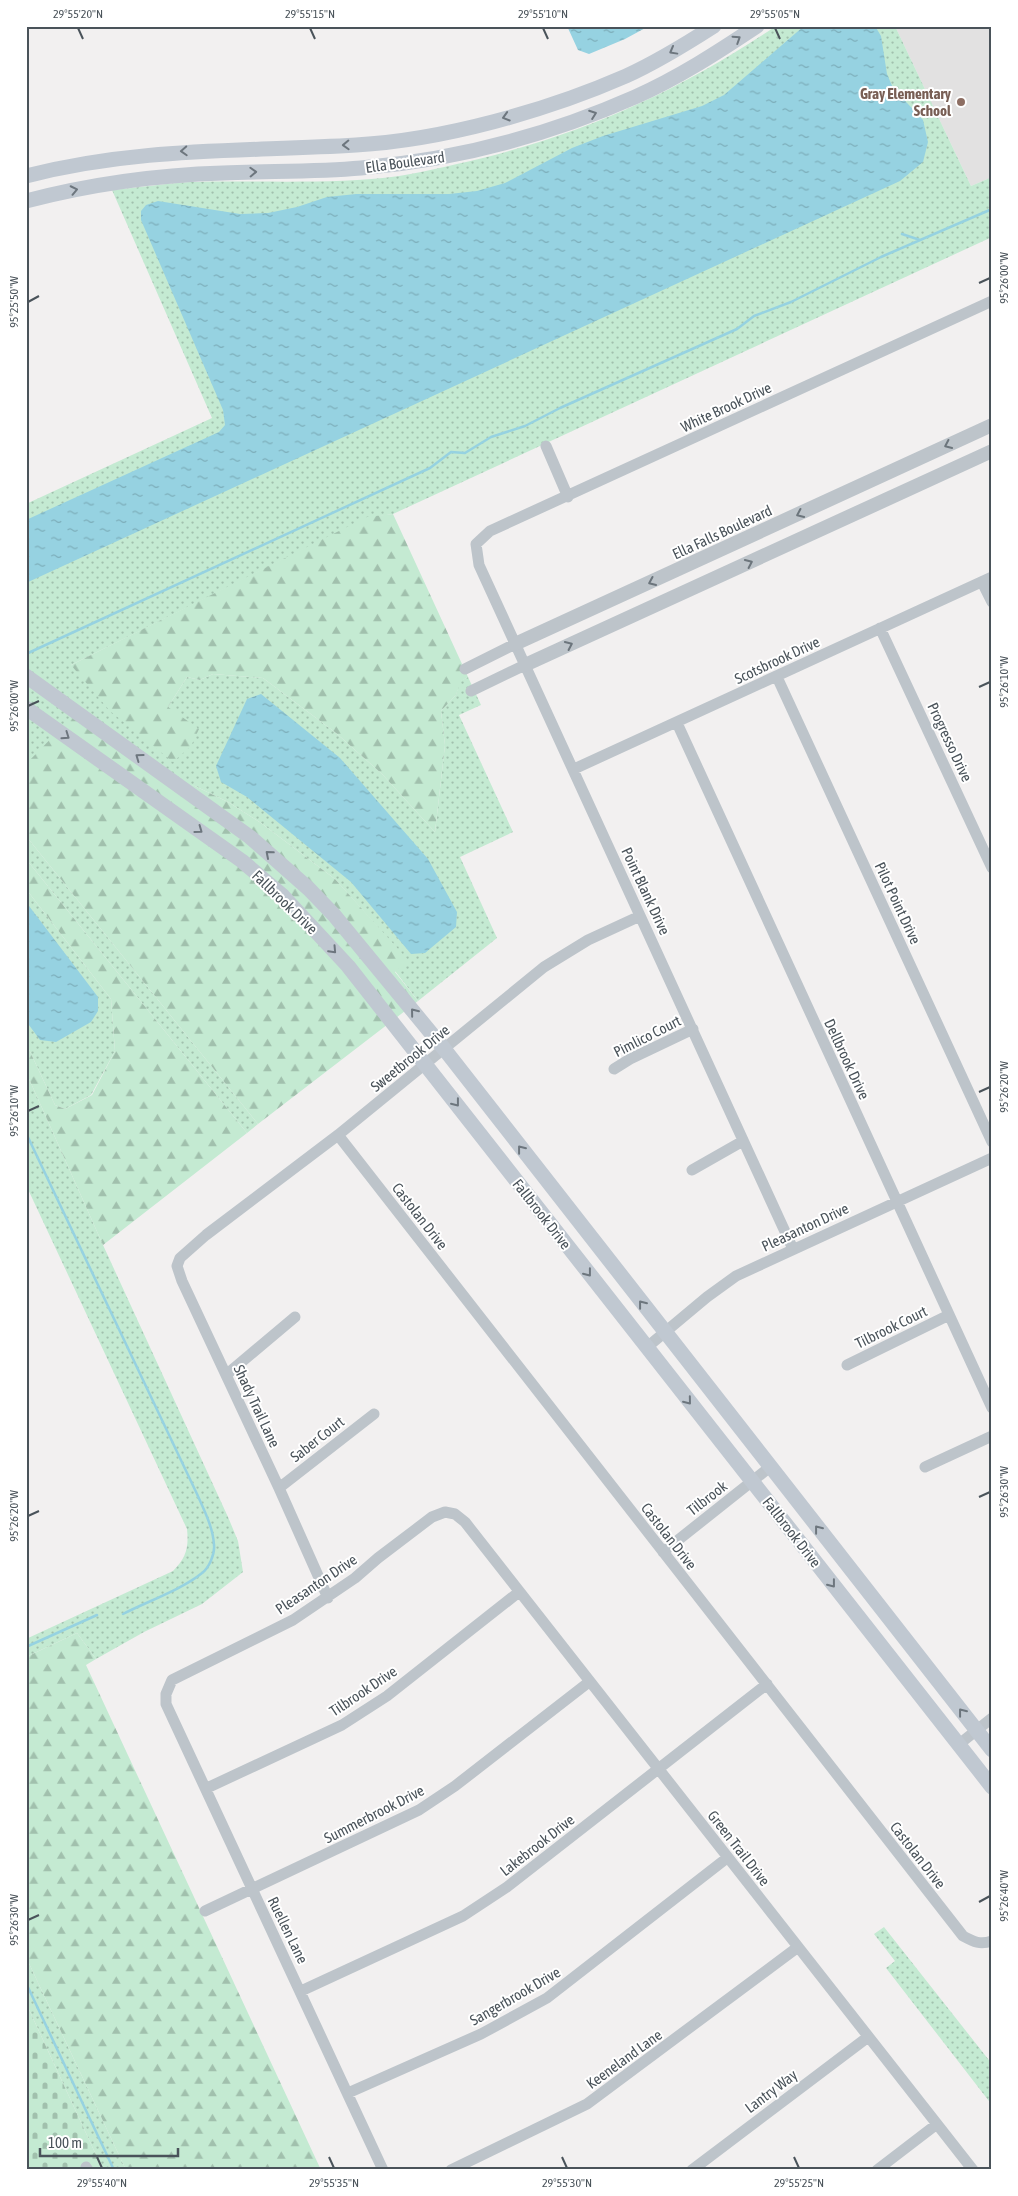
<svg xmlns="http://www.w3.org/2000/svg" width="1018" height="2196" font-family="'Asap Condensed',sans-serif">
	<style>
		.education { fill: #e2e1e1 }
		.grass { fill: url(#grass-dots) }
		.forest { fill: url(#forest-firs) }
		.cemetery { fill: url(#cemetery-stones) }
		.water { fill: url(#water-ripples) }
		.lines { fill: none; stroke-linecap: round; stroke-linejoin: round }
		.stream { stroke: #96d2e1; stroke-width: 2.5 }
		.minor { stroke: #bdc4ca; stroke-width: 11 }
		.tertiary { stroke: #bdc4ca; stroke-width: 14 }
		.secondary { stroke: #c0c8d1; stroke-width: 15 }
		.oneway { stroke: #6d767e }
		.oneway2 { stroke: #6c757c }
		.ticks { fill: none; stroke: #4a535a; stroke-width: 2 }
		.education-dot { fill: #8d6e63; stroke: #fff; stroke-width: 2 }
		.labels { text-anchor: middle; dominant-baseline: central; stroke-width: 4; stroke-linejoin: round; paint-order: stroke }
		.education-label { font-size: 15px; font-weight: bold; fill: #785e54; stroke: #fff; text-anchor: end }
		.street-label { font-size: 15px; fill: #4a535a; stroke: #fff }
		.neatline { fill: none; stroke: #4a535a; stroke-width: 2 }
		.ticks-label { font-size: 12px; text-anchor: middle; fill: #4a535a }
	</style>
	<defs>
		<pattern id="grass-dots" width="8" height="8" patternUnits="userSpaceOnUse" patternTransform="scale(1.25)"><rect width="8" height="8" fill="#c4ead2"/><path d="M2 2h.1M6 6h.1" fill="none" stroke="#a1c0ad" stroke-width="1.8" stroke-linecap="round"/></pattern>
		<pattern id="forest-firs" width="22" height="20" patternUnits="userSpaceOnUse" patternTransform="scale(1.25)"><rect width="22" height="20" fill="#c4ead2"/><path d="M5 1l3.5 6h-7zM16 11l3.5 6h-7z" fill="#a1c0ad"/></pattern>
		<pattern id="cemetery-stones" width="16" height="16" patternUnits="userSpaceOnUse" patternTransform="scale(1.25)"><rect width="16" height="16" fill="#c4ead2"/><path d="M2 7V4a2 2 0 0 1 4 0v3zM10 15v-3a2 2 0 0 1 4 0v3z" fill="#a1c0ad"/></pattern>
		<pattern id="water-ripples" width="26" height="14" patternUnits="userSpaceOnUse" patternTransform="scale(1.25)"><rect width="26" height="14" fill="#96d2e1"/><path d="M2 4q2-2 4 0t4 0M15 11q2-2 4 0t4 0" fill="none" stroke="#7cadb9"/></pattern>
	</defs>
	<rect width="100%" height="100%" fill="#f2f0f0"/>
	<path class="education" d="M 895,26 L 992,26 L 992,177 L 971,186 Z"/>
	<path class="grass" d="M 776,26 L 895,26 L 971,186 L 992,177 L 992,237 L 393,514 L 367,518 L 71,665 L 168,707 L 187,677 L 200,680 L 213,674 L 263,678 L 336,733 L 382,774 L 435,832 L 445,745 L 441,711 L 456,695 L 460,681 L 468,677 L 481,705 L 459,715 L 513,832 L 460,857 L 497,938 L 418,1001 L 395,971 L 407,960 L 335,879 L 261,823 L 228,802 L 195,786 L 26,764 L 26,504 L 212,418 L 112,190 C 138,188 165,183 191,182 C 260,180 331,185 399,176 C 430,171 461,163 491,156 C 597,128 685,87 776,26 Z
		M 26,836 L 258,1124 L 247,1133 L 26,859 Z
		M 26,889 L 111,999 L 115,1051 L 91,1095 L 65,1109 L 55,1105 L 26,1043 Z
		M 26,1072 L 103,1245 L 228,1517 L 238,1541 L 243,1572 L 202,1604 L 144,1632 L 96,1659 L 77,1633 L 26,1657 L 26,1639 L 173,1571 C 186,1558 189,1548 187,1529 L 26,1185 Z
		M 884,1927 L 992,2064 L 992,2105 L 886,1968 L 895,1961 L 874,1934 Z
		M 26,1957 L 126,2170 L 103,2170 L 26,2003 Z"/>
	<path class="forest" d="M 393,514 L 468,677 L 461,681 L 456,695 L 441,711 L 445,745 L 435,832 L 382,774 L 336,733 L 263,678 L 213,674 L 200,680 L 187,677 L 168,707 L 199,729 L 191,746 L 173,762 L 110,711 L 71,665 L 367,517 Z
		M 76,713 L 157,776 L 195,786 L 228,802 L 261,823 L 335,879 L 408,960 L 395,972 L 418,1001 L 258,1124 L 26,836 L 26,764 Z
		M 26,859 L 247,1133 L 103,1245 L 26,1072 L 26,1043 L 55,1105 L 65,1109 L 92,1095 L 115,1051 L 111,999 L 26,889 Z
		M 77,1633 L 96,1659 L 86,1665 L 321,2170 L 126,2170 L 26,1957 L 26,1657 Z"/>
	<path class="cemetery" d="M 26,2003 L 103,2170 L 26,2170 Z"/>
	<path class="water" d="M 567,26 L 649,26 L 625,39 L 589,54 L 578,50 Z
		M 804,26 L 875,26 L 881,36 L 887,74 L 893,88 L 923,120 L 928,142 L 923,162 L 900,181 L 26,583 L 26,520 L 219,432 L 225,425 L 223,410 L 141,220 L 141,211 L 146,205 L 158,201 L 240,214 L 268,213 L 297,207 L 327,197 L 356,194 L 449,194 L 477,191 L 505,183 L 572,148 L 603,136 L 702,106 L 724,95 Z
		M 261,694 L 340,758 L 428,859 L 457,912 L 456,927 L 425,953 L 411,954 L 351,882 L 247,797 L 221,782 L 216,766 L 247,699 Z
		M 26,902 L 98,997 L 98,1011 L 91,1022 L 56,1042 L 40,1040 L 26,1021 Z"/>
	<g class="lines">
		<path class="stream" d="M 902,234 L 920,240
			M 26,654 L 430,468 L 451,452 L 465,453 L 491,437 L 525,426 L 560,408 L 737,329 L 754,316 L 791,302 L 881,257 L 992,209
			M 26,1133 L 197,1494 C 204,1510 213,1527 214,1545 C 215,1554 209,1568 202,1573 C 183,1589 146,1602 123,1614
			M 26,1647 L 97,1615
			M 26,1983 L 114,2170"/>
		<path class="minor" d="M 546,446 L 568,497
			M 982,582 L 992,602
			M 880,628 L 992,868
			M 465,669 L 515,644
			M 777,677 L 992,1142
			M 471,691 L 525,665
			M 677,723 L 992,1408
			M 574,769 L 992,577
			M 614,1069 L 630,1059 L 693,1029
			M 338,1135 L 963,1936 C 974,1942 980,1945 992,1941
			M 692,1170 L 743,1141
			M 793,1249 L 479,565 L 476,544 L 490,531 L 992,301
			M 646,1348 L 707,1297 L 736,1276 L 992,1158
			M 847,1365 L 949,1315
			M 226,1375 L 295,1317
			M 925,1467 L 992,1436
			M 279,1488 L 374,1414
			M 663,1552 L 770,1467
			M 328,1598 L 279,1488 L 182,1281 L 177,1266 L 180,1258 L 206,1235 L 338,1135 L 544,967 L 588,940 L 640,916
			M 958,1745 L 992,1718
			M 207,1788 L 342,1725 L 387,1696 L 519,1592
			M 205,1911 L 419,1810 L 455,1786 L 589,1682
			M 301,1991 L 463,1916 L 507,1887 L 767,1684
			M 348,2093 L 481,2034 L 547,1998 L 727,1858
			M 86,2167 L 88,2170
			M 383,2170 L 166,1704 L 166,1694 L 172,1680 L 293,1620 L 355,1578 L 378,1558 L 432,1517 L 445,1512 L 455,1514 L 465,1522 L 973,2170
			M 451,2170 L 587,2104 L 798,1947
			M 692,2170 L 868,2037
			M 877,2170 L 937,2124"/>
		<path class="tertiary" d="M 515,644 L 992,425
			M 525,665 L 992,451"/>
		<path class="secondary" d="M 26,176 C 139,147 242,152 356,145 C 443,140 546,111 626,76 C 657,62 686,44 714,26
			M 26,201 C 91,184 157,175 223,173 C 269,171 316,172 361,168 C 454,160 549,135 635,97 C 678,78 718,52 757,26
			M 26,676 L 250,837 L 309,889 L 334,915 L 445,1050 L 992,1750
			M 26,708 L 242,861 L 283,896 L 348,966 L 992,1787"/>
	</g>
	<defs><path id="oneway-chevron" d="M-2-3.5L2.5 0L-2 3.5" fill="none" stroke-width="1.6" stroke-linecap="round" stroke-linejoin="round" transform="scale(1.25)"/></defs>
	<g class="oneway">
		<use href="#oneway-chevron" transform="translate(737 39) rotate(-33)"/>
		<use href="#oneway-chevron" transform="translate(673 51) rotate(151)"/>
		<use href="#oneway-chevron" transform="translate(593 114) rotate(-20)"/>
		<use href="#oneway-chevron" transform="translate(506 117) rotate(163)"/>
		<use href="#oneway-chevron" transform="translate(346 145) rotate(178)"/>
		<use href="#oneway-chevron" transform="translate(184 151) rotate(177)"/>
		<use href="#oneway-chevron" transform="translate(253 172) rotate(-2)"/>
		<use href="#oneway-chevron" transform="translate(74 190) rotate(-12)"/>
		<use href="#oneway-chevron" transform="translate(66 736) rotate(35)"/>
		<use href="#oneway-chevron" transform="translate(139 757) rotate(-144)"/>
		<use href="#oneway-chevron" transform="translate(199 830) rotate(36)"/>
		<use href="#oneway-chevron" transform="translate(269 854) rotate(-139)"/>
		<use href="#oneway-chevron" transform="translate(333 950) rotate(47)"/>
		<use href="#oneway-chevron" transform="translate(414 1012) rotate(-129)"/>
		<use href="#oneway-chevron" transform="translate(456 1103) rotate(52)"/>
		<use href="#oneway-chevron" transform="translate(521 1149) rotate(-128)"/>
		<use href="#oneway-chevron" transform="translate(588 1273) rotate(52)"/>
		<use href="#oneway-chevron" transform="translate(642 1304) rotate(-128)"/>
		<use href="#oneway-chevron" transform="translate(688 1401) rotate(51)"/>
		<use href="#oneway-chevron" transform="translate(818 1529) rotate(-128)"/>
		<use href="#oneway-chevron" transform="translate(832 1584) rotate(52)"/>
		<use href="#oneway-chevron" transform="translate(962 1712) rotate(-128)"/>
	</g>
	<g class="oneway2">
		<use href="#oneway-chevron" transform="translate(948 445) rotate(155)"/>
		<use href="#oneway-chevron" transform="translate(800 514) rotate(155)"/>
		<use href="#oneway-chevron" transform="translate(749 563) rotate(-25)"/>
		<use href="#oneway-chevron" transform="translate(652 582) rotate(156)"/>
		<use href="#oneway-chevron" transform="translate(569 645) rotate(-25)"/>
	</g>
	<path class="ticks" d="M 78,28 L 83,39M 310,28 L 315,39M 543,28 L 548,39M 775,28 L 780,39M 979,283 L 990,278M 28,302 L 39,296M 979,687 L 990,682M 28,706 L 39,701M 979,1092 L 990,1087M 28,1111 L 39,1106M 979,1497 L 990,1492M 28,1516 L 39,1511M 979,1902 L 990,1896M 28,1920 L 39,1915M 97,2157 L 102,2168M 329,2157 L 334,2168M 562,2157 L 567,2168M 794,2157 L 799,2168"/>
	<circle class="education-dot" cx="961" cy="102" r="5"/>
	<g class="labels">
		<g class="education-label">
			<text x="951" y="93">Gray Elementary<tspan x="951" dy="17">School</tspan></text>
		</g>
		<g class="street-label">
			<text transform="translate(405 162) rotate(-8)">Ella Boulevard</text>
			<text transform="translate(726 407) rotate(-25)">White Brook Drive</text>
			<text transform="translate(722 532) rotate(-25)">Ella Falls Boulevard</text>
			<text transform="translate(777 660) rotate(-25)">Scotsbrook Drive</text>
			<text transform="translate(950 742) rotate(65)">Progresso Drive</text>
			<text transform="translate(646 891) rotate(65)">Point Blank Drive</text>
			<text transform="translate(285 902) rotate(44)">Fallbrook Drive</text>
			<text transform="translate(898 903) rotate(65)">Pilot Point Drive</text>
			<text transform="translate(647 1036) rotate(-27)">Pimlico Court</text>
			<text transform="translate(410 1058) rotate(-39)">Sweetbrook Drive</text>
			<text transform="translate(847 1059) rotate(65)">Dellbrook Drive</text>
			<text transform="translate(542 1214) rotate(52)">Fallbrook Drive</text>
			<text transform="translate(420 1216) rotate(52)">Castolan Drive</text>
			<text transform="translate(805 1227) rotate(-25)">Pleasanton Drive</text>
			<text transform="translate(891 1327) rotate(-26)">Tilbrook Court</text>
			<text transform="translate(257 1406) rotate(65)">Shady Trail Lane</text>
			<text transform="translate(317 1439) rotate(-38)">Saber Court</text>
			<text transform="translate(707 1498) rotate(-38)">Tilbrook</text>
			<text transform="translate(792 1532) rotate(52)">Fallbrook Drive</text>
			<text transform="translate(669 1536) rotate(52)">Castolan Drive</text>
			<text transform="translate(316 1584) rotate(-34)">Pleasanton Drive</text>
			<text transform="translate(363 1691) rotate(-34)">Tilbrook Drive</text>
			<text transform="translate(374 1814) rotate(-27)">Summerbrook Drive</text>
			<text transform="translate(537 1845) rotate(-38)">Lakebrook Drive</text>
			<text transform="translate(739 1848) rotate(52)">Green Trail Drive</text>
			<text transform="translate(918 1855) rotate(52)">Castolan Drive</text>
			<text transform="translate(288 1930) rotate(64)">Ruellen Lane</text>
			<text transform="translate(515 1996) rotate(-30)">Sangerbrook Drive</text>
			<text transform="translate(624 2059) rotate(-36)">Keeneland Lane</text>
			<text transform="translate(771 2091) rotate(-37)">Lantry Way</text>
		</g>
	</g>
	<rect width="1018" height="2196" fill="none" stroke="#ffffff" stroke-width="55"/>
	<path d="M40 2148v8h138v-8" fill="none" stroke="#4a535a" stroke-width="2.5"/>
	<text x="48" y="2148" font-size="15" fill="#4a535a" stroke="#ffffff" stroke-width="4" paint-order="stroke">100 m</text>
	<rect x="28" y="28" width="962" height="2140" class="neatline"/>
	<g class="ticks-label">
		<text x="78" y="18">29°55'20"N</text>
		<text x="310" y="18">29°55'15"N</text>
		<text x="543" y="18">29°55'10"N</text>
		<text x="775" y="18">29°55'05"N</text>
		<text transform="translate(1004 278) rotate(-90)" y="4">95°26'00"W</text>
		<text transform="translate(14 302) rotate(-90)" y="4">95°25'50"W</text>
		<text transform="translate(1004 682) rotate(-90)" y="4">95°26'10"W</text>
		<text transform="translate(14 706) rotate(-90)" y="4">95°26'00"W</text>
		<text transform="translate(1004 1087) rotate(-90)" y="4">95°26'20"W</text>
		<text transform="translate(14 1111) rotate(-90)" y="4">95°26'10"W</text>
		<text transform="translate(1004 1492) rotate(-90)" y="4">95°26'30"W</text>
		<text transform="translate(14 1516) rotate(-90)" y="4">95°26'20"W</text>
		<text transform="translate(1004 1896) rotate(-90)" y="4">95°26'40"W</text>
		<text transform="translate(14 1920) rotate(-90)" y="4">95°26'30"W</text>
		<text x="102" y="2187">29°55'40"N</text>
		<text x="334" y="2187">29°55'35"N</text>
		<text x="567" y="2187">29°55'30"N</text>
		<text x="799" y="2187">29°55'25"N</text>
	</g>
</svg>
